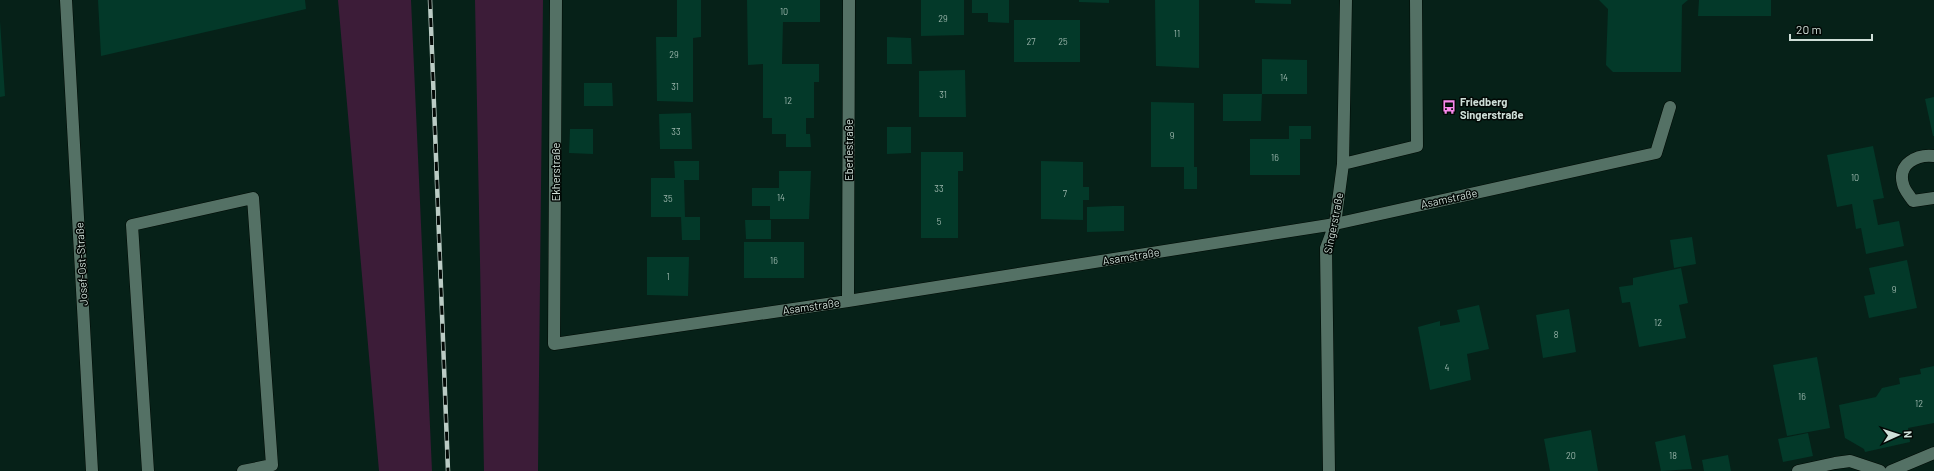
<svg xmlns="http://www.w3.org/2000/svg" width="1934" height="471" font-family="Barlow,sans-serif">
	<style>
		.green { fill: #3c1c38 }
		.building { fill: #033929 }
		.lines { fill: none; stroke-linecap: round; stroke-linejoin: round }
		.minor-casing { stroke: #000a04; stroke-width: 13 }
		.minor { stroke: #547165; stroke-width: 12 }
		.rail-casing { stroke: #bbccc5; stroke-width: 4.5 }
		.rail { stroke: #020805; stroke-width: 3; stroke-dasharray: 9; stroke-linecap: butt }
		.labels { text-anchor: middle; dominant-baseline: central; stroke-width: 3; stroke-linejoin: round; paint-order: stroke }
		.number-label { font-size: 9px; fill: #9cb6ac }
		.poi-label { font-size: 11px; font-weight: bold; fill: #cfdfd8; stroke: #020805; text-anchor: start }
		.street-label { font-size: 11px; fill: #cfdfd8; stroke: #020805 }
	</style>
	<rect width="100%" height="100%" fill="#062118"/>
	<path class="green" d="M 338,0 L 411,0 L 432,471 L 379,471 Z
		M 475,0 L 543,0 L 538,471 L 484,471 Z"/>
	<path class="building" d="M 98,0 L 305,0 L 306,9 L 101,56 Z
		M 677,0 L 701,0 L 701,37 L 693,38 L 693,102 L 657,101 L 656,37 L 677,37 Z
		M 747,0 L 820,0 L 820,22 L 783,22 L 782,64 L 819,64 L 819,82 L 814,82 L 814,118 L 806,118 L 806,134 L 810,134 L 811,147 L 786,147 L 786,134 L 772,134 L 772,118 L 763,118 L 763,64 L 748,65 Z
		M 921,0 L 964,0 L 964,35 L 921,36 Z
		M 972,0 L 1009,0 L 1009,23 L 988,22 L 988,13 L 972,13 Z
		M 1079,0 L 1109,0 L 1109,3 L 1079,2 Z
		M 1155,0 L 1199,0 L 1199,68 L 1156,66 Z
		M 1255,0 L 1291,0 L 1291,4 L 1255,3 Z
		M 1599,0 L 1688,0 L 1682,5 L 1681,72 L 1613,72 L 1606,65 L 1608,9 Z
		M 1699,0 L 1771,0 L 1771,16 L 1698,16 Z
		M 1014,20 L 1080,20 L 1080,62 L 1014,62 Z
		M 0,21 L 5,96 L 0,97 Z
		M 887,37 L 911,38 L 912,64 L 887,64 Z
		M 1262,59 L 1307,60 L 1307,94 L 1262,94 Z
		M 965,70 L 966,117 L 919,117 L 919,71 Z
		M 584,83 L 612,83 L 613,106 L 584,106 Z
		M 1223,94 L 1262,94 L 1261,121 L 1223,121 Z
		M 1934,97 L 1934,136 L 1933,136 L 1925,99 Z
		M 1151,102 L 1194,103 L 1194,167 L 1197,167 L 1197,189 L 1184,189 L 1184,167 L 1151,167 Z
		M 691,113 L 692,149 L 660,149 L 659,114 Z
		M 1289,126 L 1311,126 L 1311,139 L 1300,139 L 1300,175 L 1250,175 L 1250,139 L 1289,139 Z
		M 887,127 L 911,127 L 911,153 L 887,154 Z
		M 570,129 L 593,129 L 593,154 L 569,153 Z
		M 1873,146 L 1884,198 L 1873,200 L 1878,225 L 1899,221 L 1904,246 L 1866,254 L 1861,228 L 1856,229 L 1852,204 L 1837,207 L 1827,155 Z
		M 921,152 L 963,152 L 963,171 L 958,171 L 958,238 L 921,238 Z
		M 674,161 L 699,161 L 699,180 L 684,180 L 685,217 L 700,217 L 700,240 L 682,240 L 681,217 L 651,217 L 651,178 L 675,178 Z
		M 1041,161 L 1083,162 L 1083,187 L 1089,187 L 1089,200 L 1083,200 L 1083,220 L 1041,219 Z
		M 779,171 L 811,171 L 809,219 L 770,219 L 770,206 L 752,206 L 752,188 L 779,188 Z
		M 1112,206 L 1124,206 L 1124,231 L 1087,232 L 1087,207 Z
		M 745,220 L 771,220 L 771,239 L 746,239 Z
		M 1692,237 L 1696,264 L 1674,268 L 1670,240 Z
		M 744,242 L 804,242 L 804,278 L 744,278 Z
		M 647,257 L 689,257 L 688,296 L 647,295 Z
		M 1907,260 L 1917,308 L 1869,318 L 1864,296 L 1875,294 L 1869,268 Z
		M 1681,268 L 1688,303 L 1679,305 L 1686,338 L 1639,347 L 1630,302 L 1622,303 L 1619,287 L 1633,285 L 1633,278 Z
		M 1479,305 L 1489,349 L 1467,354 L 1471,380 L 1430,390 L 1418,327 L 1440,321 L 1440,326 L 1460,322 L 1457,310 Z
		M 1569,309 L 1576,352 L 1543,358 L 1536,315 Z
		M 1817,357 L 1830,428 L 1787,436 L 1773,365 Z
		M 1934,366 L 1934,423 L 1908,428 L 1910,442 L 1865,452 L 1864,449 L 1845,438 L 1839,405 L 1876,397 L 1882,388 L 1900,384 L 1899,378 L 1921,374 L 1920,369 Z
		M 1591,430 L 1598,471 L 1550,471 L 1544,439 Z
		M 1808,433 L 1813,456 L 1783,462 L 1778,439 Z
		M 1685,435 L 1692,469 L 1661,471 L 1655,442 Z
		M 1728,455 L 1731,471 L 1704,471 L 1702,460 Z"/>
	<g class="lines">
		<defs>
			<path id="minor" d="M 66,0 L 92,471
				M 556,0 L 554,344 L 848,301 L 1335,224 L 1656,153 L 1670,107
				M 1934,156 C 1917,154 1897,164 1903,184 C 1904,190 1910,196 1913,201 L 1934,198
				M 1343,164 L 1417,146 L 1416,0
				M 848,301 L 849,0
				M 148,471 L 132,225 L 253,198 L 272,465 L 243,471
				M 1329,471 L 1326,248 L 1335,224 L 1343,164 L 1346,0
				M 1798,471 L 1835,463 L 1850,461 L 1880,471
				M 1891,471 L 1934,453"/>
		</defs>
		<use href="#minor" class="minor-casing"/>
		<use href="#minor" class="minor"/>
		<defs>
			<path id="rail" d="M 430,0 L 448,471"/>
		</defs>
		<use href="#rail" class="rail-casing"/>
		<use href="#rail" class="rail"/>
	</g>
	<defs>
		<symbol id="bus-bare" viewBox="-9 -9 18 18"><path d="M-5-6H5V4H4V6H2V4H-2V6H-4V4H-5ZM-3.5-4V0h7V-4ZM-3.5 1.2v1.5H-2V1.2ZM2 1.2v1.5H3.5V1.2Z" fill="#f888eb" stroke="#020805" stroke-width="2.5" paint-order="stroke"/></symbol>
	</defs>
	<g fill-rule="evenodd">
		<use href="#bus-bare" x="1439" y="97" width="20" height="20"/>
	</g>
	<g class="labels">
		<g class="number-label">
			<text x="784" y="11">10</text>
			<text x="943" y="18">29</text>
			<text x="1177" y="33">11</text>
			<text x="1031" y="41">27</text>
			<text x="1063" y="41">25</text>
			<text x="674" y="54">29</text>
			<text x="1284" y="77">14</text>
			<text x="675" y="86">31</text>
			<text x="943" y="94">31</text>
			<text x="788" y="100">12</text>
			<text x="676" y="131">33</text>
			<text x="1172" y="135">9</text>
			<text x="1275" y="157">16</text>
			<text x="1855" y="177">10</text>
			<text x="939" y="188">33</text>
			<text x="1065" y="193">7</text>
			<text x="781" y="197">14</text>
			<text x="668" y="198">35</text>
			<text x="939" y="221">5</text>
			<text x="774" y="260">16</text>
			<text x="668" y="276">1</text>
			<text x="1894" y="289">9</text>
			<text x="1658" y="322">12</text>
			<text x="1556" y="334">8</text>
			<text x="1447" y="367">4</text>
			<text x="1802" y="396">16</text>
			<text x="1919" y="403">12</text>
			<text x="1571" y="455">20</text>
			<text x="1673" y="455">18</text>
		</g>
		<g class="poi-label">
			<text x="1460" y="101">Friedberg<tspan x="1460" dy="13">Singerstraße</tspan></text>
		</g>
		<g class="street-label">
			<text transform="translate(848 150) rotate(-90)">Eberlestraße</text>
			<text transform="translate(555 172) rotate(-90)">Ekherstraße</text>
			<text transform="translate(1449 198) rotate(-12)">Asamstraße</text>
			<text transform="translate(1333 223) rotate(-79)">Singerstraße</text>
			<text transform="translate(1131 256) rotate(-9)">Asamstraße</text>
			<text transform="translate(81 264) rotate(-93)">Josef-Ost-Straße</text>
			<text transform="translate(811 306) rotate(-8)">Asamstraße</text>
		</g>
	</g>
	<g transform="translate(1898 435) rotate(87)" stroke="#020805" stroke-width="3" paint-order="stroke">
	<path d="M0-3L7 15L0 10L-7 15Z" fill="#cfdfd8"/>
	<text y="-6" font-size="11" font-weight="bold" text-anchor="middle" fill="#cfdfd8">N</text>
	</g>
	<path d="M1790 34v6h82v-6" fill="none" stroke="#cfdfd8" stroke-width="2"/>
	<text x="1796" y="34" font-size="12" fill="#cfdfd8" stroke="#020805" stroke-width="3" paint-order="stroke">20 m</text>
</svg>
